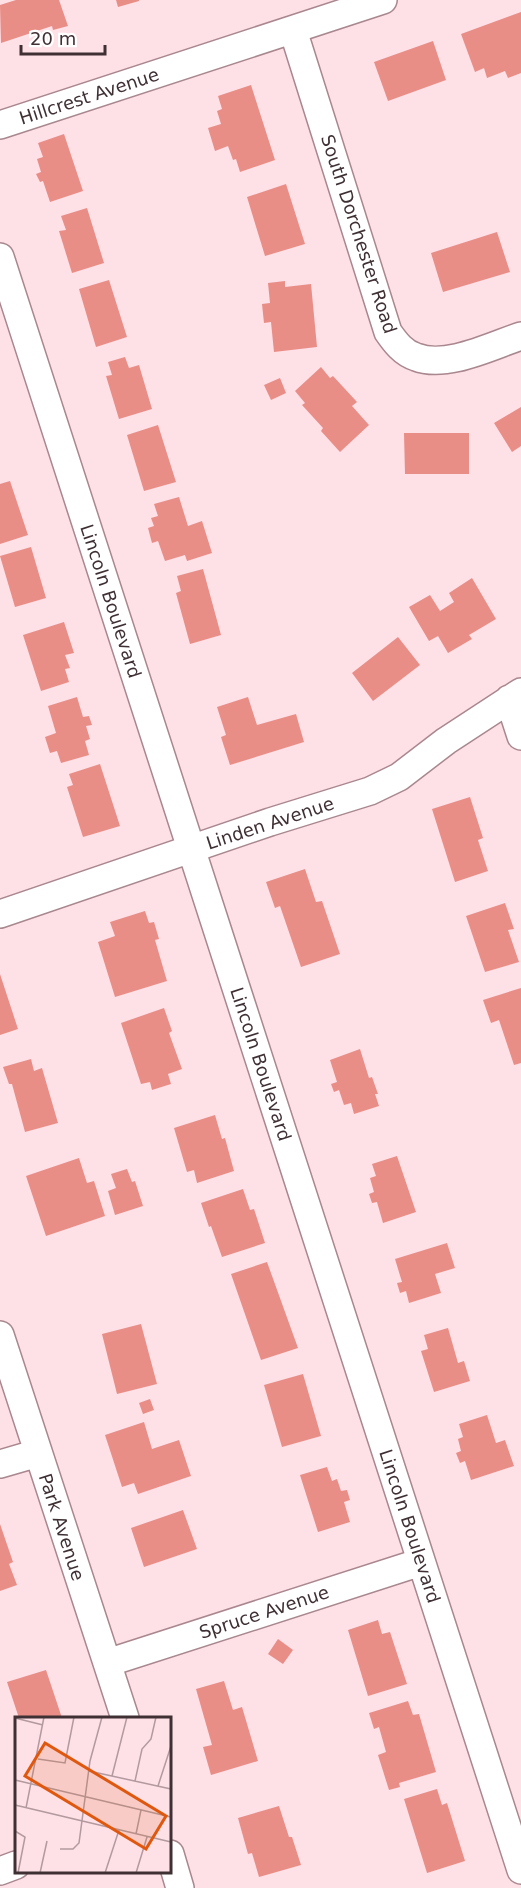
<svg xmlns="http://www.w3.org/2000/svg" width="521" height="1888" font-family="'DejaVu Sans',sans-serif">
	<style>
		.building { fill: #e98d87 }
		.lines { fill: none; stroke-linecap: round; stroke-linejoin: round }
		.minor-casing { stroke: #a9878f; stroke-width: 30 }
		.minor { stroke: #fff; stroke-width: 27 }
		.labels { text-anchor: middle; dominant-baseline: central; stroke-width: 4.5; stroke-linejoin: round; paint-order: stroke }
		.street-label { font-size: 18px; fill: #3f3034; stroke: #fff }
		.inset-road { fill: none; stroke: #b29a9f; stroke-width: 1.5 }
		.view { fill: #e0570e; fill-opacity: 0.15; stroke: #e0570e; stroke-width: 3 }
		.inset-edge { fill: none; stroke: #3f3034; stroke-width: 3 }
	</style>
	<rect width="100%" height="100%" fill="#fee0e7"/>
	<path class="building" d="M 16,0 L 59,0 L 68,26 L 53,30 L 52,26 L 1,43 L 0,5 Z
		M 116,0 L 139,0 L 139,1 L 118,7 Z
		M 521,12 L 521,73 L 508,78 L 505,71 L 487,78 L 484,68 L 475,72 L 461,34 Z
		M 433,41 L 446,80 L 388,101 L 374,62 Z
		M 251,85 L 275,160 L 240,172 L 236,159 L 233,160 L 228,146 L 215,151 L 208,128 L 221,124 L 217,111 L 222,109 L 218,96 Z
		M 64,134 L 83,191 L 50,202 L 43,181 L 40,182 L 36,174 L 41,172 L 37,159 L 43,157 L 38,143 Z
		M 286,184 L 305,244 L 265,256 L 247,197 Z
		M 87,208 L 104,263 L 72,273 L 59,231 L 66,230 L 61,216 Z
		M 497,232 L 510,272 L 443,292 L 431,253 Z
		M 109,280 L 127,337 L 96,347 L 79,289 Z
		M 285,281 L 285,287 L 311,284 L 317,347 L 274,352 L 271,322 L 264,323 L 262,304 L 270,303 L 268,283 Z
		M 125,357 L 129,368 L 139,365 L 152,409 L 119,419 L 106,376 L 112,375 L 108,362 Z
		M 321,367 L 330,378 L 333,376 L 357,402 L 352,406 L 369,425 L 340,452 L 321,431 L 323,428 L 302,405 L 305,403 L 295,391 Z
		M 280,378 L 286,393 L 271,400 L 264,385 Z
		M 521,407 L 521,446 L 512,452 L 494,423 Z
		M 158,425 L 176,482 L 144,491 L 127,435 Z
		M 404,433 L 469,433 L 469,474 L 405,474 Z
		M 10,481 L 28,535 L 0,544 L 0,484 Z
		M 179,497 L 188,526 L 202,521 L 212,553 L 187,561 L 185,555 L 165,561 L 158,541 L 152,543 L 148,528 L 154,526 L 151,518 L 158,516 L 154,504 Z
		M 31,547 L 46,598 L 15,607 L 0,556 Z
		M 203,569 L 221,635 L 190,644 L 176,593 L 181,591 L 177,576 Z
		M 472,578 L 496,619 L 469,635 L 472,639 L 448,653 L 438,636 L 429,641 L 409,607 L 430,595 L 440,611 L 454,602 L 449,593 Z
		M 64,622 L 74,653 L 65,655 L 70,668 L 65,669 L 69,682 L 41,691 L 23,635 Z
		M 398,637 L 420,665 L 373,701 L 352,673 Z
		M 77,697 L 83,717 L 89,716 L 92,725 L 86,726 L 90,739 L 85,741 L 89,755 L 61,763 L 57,751 L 50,753 L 45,737 L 56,733 L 48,706 Z
		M 248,697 L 257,725 L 296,714 L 304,742 L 230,765 L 221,737 L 226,735 L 217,707 Z
		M 100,764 L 120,826 L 83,837 L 67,787 L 73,785 L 69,774 Z
		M 470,797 L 483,838 L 478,840 L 488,871 L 455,882 L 432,809 Z
		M 305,869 L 316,902 L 322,901 L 340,954 L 301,967 L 280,906 L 275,908 L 266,882 Z
		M 505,903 L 514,929 L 508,930 L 519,962 L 485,972 L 466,916 Z
		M 145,911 L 149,923 L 154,922 L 159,939 L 155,940 L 167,981 L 115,997 L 98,942 L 115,936 L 110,922 Z
		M 0,974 L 18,1029 L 0,1035 Z
		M 521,988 L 521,1063 L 514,1065 L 499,1020 L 491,1023 L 483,1000 Z
		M 164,1008 L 172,1031 L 169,1033 L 182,1069 L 168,1074 L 171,1084 L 152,1090 L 150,1082 L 141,1084 L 121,1023 Z
		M 360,1049 L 369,1078 L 372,1077 L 378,1094 L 375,1094 L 379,1106 L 354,1114 L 351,1103 L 344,1105 L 339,1090 L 334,1092 L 331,1084 L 337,1082 L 330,1060 Z
		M 31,1059 L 34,1071 L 42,1068 L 58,1123 L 25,1132 L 12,1084 L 9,1084 L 3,1067 Z
		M 215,1115 L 222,1139 L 225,1138 L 234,1171 L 197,1183 L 194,1170 L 187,1172 L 174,1128 Z
		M 397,1156 L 416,1212 L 383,1223 L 377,1202 L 372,1203 L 369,1194 L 374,1192 L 370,1178 L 376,1176 L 372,1164 Z
		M 79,1158 L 87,1183 L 94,1181 L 105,1216 L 46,1236 L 26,1176 Z
		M 127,1169 L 132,1182 L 135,1181 L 143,1206 L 115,1215 L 108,1191 L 116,1188 L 111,1174 Z
		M 243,1189 L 250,1210 L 254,1209 L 265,1243 L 222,1257 L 211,1226 L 209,1227 L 201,1203 Z
		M 447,1243 L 455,1268 L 435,1274 L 441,1293 L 409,1303 L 406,1291 L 400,1293 L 397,1283 L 402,1282 L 395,1259 Z
		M 267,1262 L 298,1348 L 261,1360 L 231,1274 Z
		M 141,1324 L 157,1384 L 117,1394 L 102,1334 Z
		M 448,1328 L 458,1363 L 464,1361 L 470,1381 L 434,1392 L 421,1351 L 428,1349 L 424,1335 Z
		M 303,1374 L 321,1436 L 282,1447 L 264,1385 Z
		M 150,1399 L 154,1410 L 143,1414 L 139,1403 Z
		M 487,1415 L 496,1443 L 505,1440 L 514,1466 L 471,1480 L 465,1461 L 460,1463 L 456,1453 L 461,1451 L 458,1439 L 463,1437 L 459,1424 Z
		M 144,1422 L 152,1449 L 179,1440 L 191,1476 L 138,1494 L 134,1483 L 122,1487 L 105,1435 Z
		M 327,1467 L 332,1481 L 337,1479 L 341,1491 L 347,1490 L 350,1500 L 344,1502 L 350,1522 L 318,1532 L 300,1475 Z
		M 183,1510 L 197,1549 L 144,1567 L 131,1528 Z
		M 0,1524 L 13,1562 L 9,1564 L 17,1585 L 0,1591 Z
		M 378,1620 L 382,1634 L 390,1632 L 407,1684 L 368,1696 L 348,1630 Z
		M 278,1639 L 293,1650 L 283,1664 L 268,1654 Z
		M 46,1670 L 62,1718 L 19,1718 L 7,1682 Z
		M 224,1681 L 233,1710 L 242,1707 L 258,1761 L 211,1775 L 203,1747 L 212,1745 L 196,1689 Z
		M 408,1701 L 413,1715 L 419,1714 L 436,1772 L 399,1783 L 400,1787 L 389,1790 L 378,1755 L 386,1752 L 379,1727 L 374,1729 L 369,1713 Z
		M 437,1789 L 442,1805 L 447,1803 L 465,1861 L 427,1873 L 404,1799 Z
		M 279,1806 L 289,1837 L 292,1837 L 301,1865 L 259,1877 L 252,1853 L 248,1854 L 238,1818 Z"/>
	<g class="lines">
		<defs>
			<path id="minor" d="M 293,30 L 388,332 C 395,342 403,353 416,357 C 446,369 491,346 521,336
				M 0,125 L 383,0
				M 0,257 L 521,1870
				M 509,699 L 521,736
				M 0,914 L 270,822 L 370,791 L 399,777 L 446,741 L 521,692
				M 0,1335 L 125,1718
				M 0,1464 L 38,1453
				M 107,1663 L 421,1562
				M 170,1854 L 180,1888
				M 0,1871 L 16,1865"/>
		</defs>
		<use href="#minor" class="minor-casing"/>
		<use href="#minor" class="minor"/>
	</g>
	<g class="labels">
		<g class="street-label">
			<text transform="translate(89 96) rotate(-18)">Hillcrest Avenue</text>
			<text transform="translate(359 234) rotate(72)">South Dorchester Road</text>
			<text transform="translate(111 601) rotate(72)">Lincoln Boulevard</text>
			<text transform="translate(270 823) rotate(-18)">Linden Avenue</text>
			<text transform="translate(261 1064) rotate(72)">Lincoln Boulevard</text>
			<text transform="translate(410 1526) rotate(72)">Lincoln Boulevard</text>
			<text transform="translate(62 1527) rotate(72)">Park Avenue</text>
			<text transform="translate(264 1612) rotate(-18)">Spruce Avenue</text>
		</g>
	</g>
	<g transform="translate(15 1717)">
		<rect width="156" height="156" fill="#fee0e7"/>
		<path class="inset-road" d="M 0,1 L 28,8M 23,42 L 50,46 L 59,0M 74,54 L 156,72M 97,59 L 112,0M 0,63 L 156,100M 120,64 L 127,32 L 136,22 L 141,0M 143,69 L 156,29M 0,88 L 156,125M 11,91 L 29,0M 0,114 L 10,120 L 3,156M 121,117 L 126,93M 45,132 L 58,132 L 64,126 L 75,44 L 87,0M 25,156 L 32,124M 90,156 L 104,113M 121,156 L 132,120"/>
		<path class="view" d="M 30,26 L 151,99 L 131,132 L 10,59 Z"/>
		<rect width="156" height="156" class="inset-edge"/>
	</g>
	<path d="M21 45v9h84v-9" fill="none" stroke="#3f3034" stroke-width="3"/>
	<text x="30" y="45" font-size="18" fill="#3f3034" stroke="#ffffff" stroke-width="4.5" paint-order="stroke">20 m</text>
</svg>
